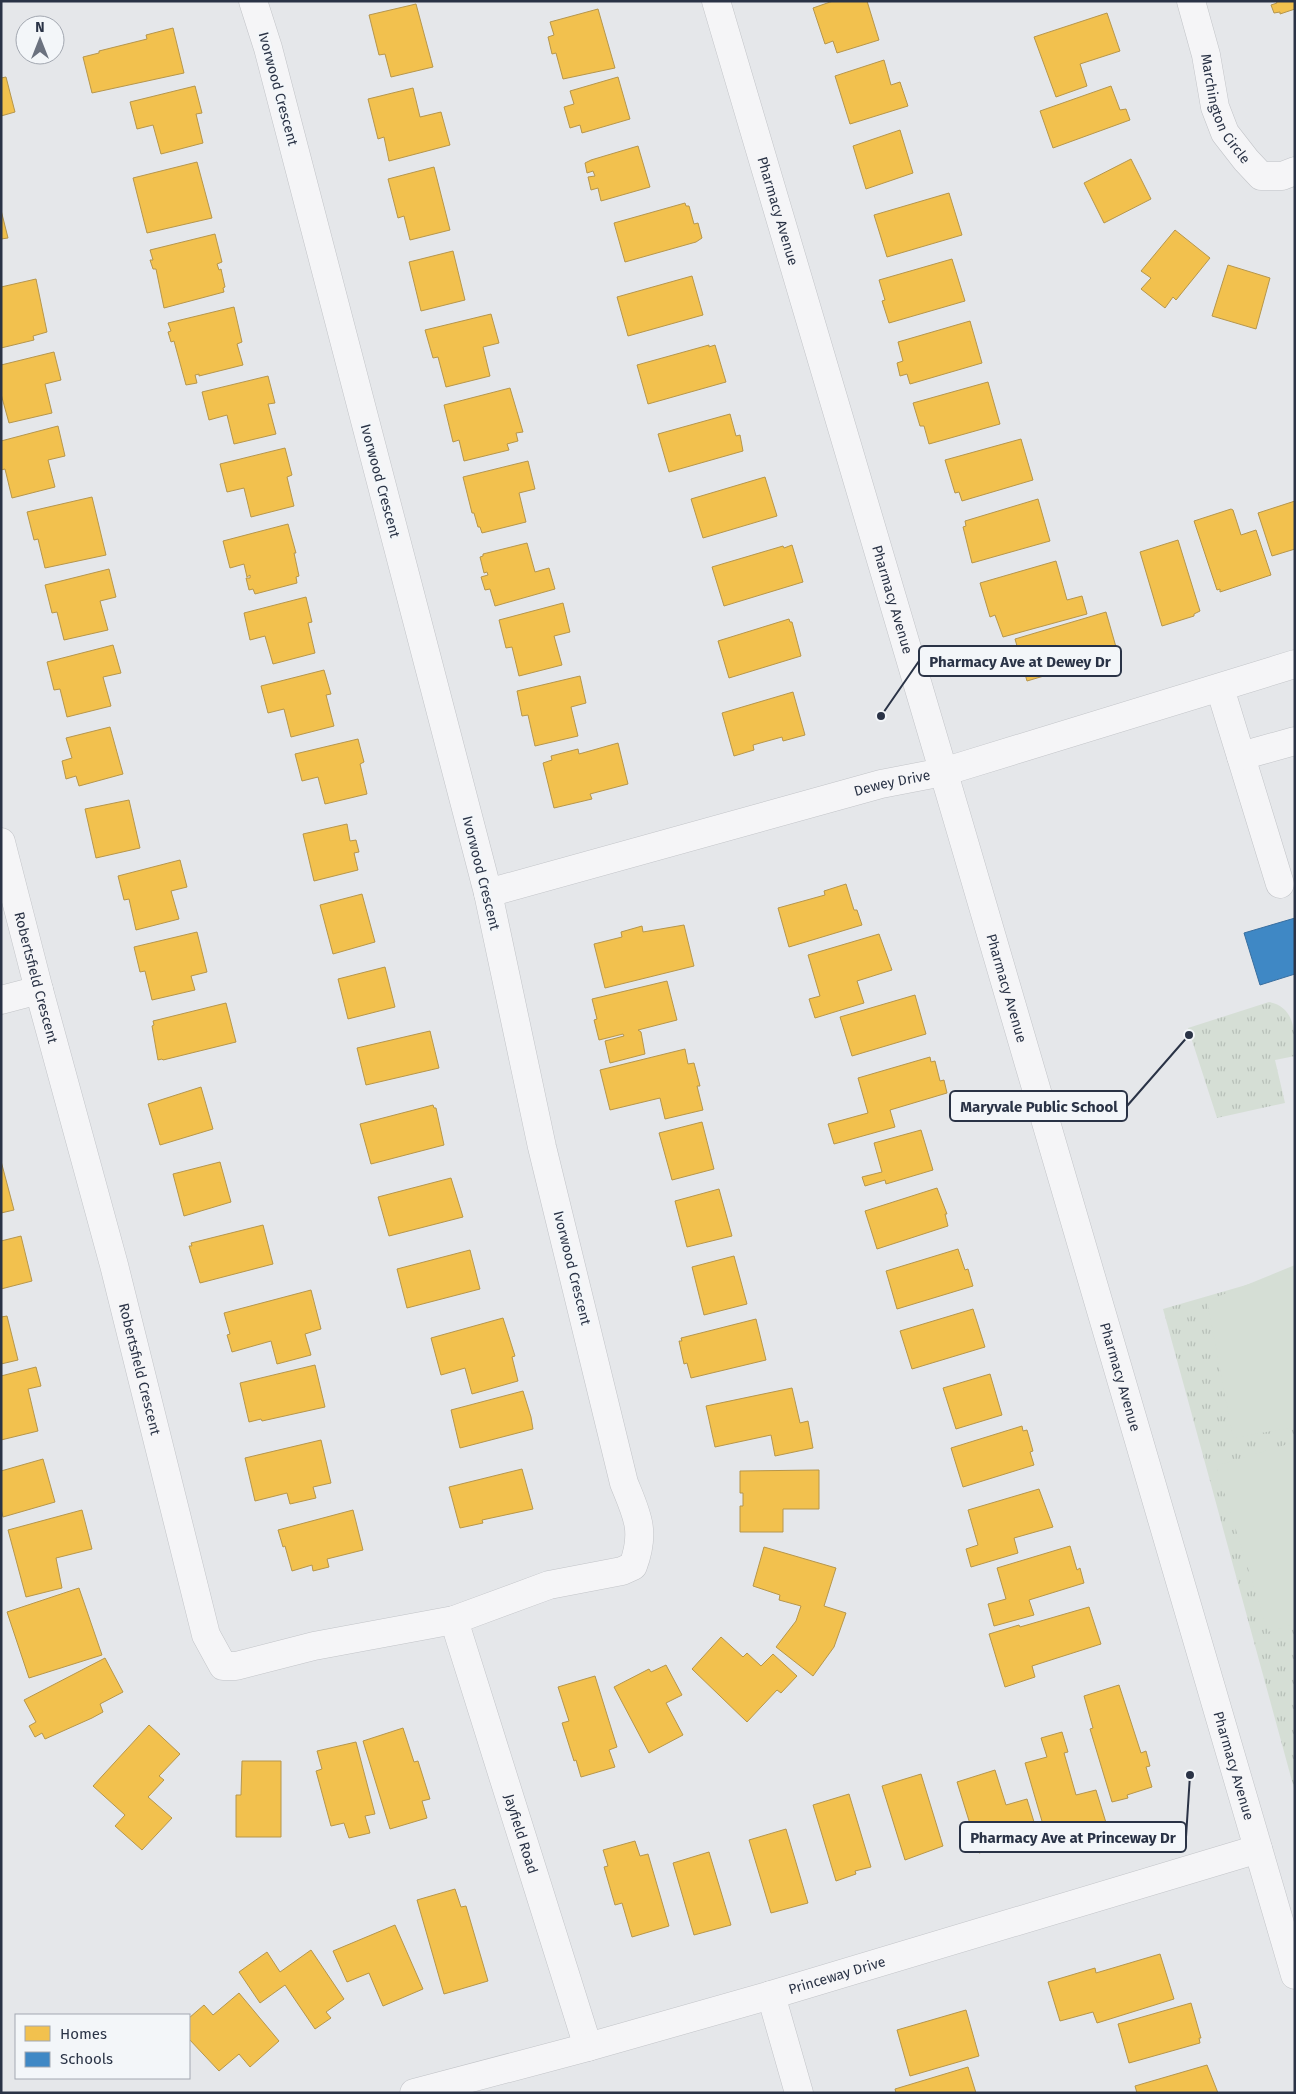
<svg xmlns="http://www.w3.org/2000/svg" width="1296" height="2094" font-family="'Fira Sans',sans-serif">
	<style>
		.park { fill: url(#park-tufts) }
		.pitch { fill: #d5ded5 }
		.homes { fill: #f2c14e; stroke: #b6964c }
		.schools { fill: #3f88c5; stroke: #396e9f }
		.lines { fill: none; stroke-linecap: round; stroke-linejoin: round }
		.minor-casing { stroke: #c2c4c8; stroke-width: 29 }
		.minor { stroke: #f5f5f7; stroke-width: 28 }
		.labels { text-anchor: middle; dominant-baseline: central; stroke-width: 5; stroke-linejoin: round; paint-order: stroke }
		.street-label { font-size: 14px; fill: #2a3346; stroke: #f3f6f9 }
		.leader { fill: none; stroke: #2a3346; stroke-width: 2 }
		.callout-dot { fill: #2a3346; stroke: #f3f6f9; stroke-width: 2 }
		.callout { fill: #f3f6f9; stroke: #2a3346; stroke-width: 2 }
		.callout-label { font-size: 15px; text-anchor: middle; font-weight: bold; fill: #2a3346 }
	</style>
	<defs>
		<pattern id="park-tufts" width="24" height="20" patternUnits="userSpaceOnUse" patternTransform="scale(1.25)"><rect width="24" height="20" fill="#d5ded5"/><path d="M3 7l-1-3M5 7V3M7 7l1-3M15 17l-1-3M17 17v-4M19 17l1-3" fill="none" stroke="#b7bfb8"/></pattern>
	</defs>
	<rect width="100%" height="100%" fill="#e5e7ea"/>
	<path class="park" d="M 1269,1002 C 1296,1007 1295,1034 1295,1056 L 1275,1060 L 1285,1103 L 1217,1118 L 1188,1028 Z
		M 1295,1271 L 1295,1792 L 1163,1309 Z"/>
	<path class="pitch" d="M 1295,1265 L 1295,1427 L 1233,1438 L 1207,1301 Z
		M 1295,1442 L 1295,1624 L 1268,1632 L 1216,1466 Z"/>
	<path class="homes" d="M 833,1 L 867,1 L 879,40 L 837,53 L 833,41 L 825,44 L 813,8 Z
		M 1276,1 L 1295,1 L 1295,9 L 1280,14 L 1280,12 L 1274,13 L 1271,5 L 1277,3 Z
		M 416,4 L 433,67 L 391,77 L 385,54 L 379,55 L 369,15 Z
		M 598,9 L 615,68 L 563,79 L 556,53 L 552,54 L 548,37 L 554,35 L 550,22 Z
		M 1107,13 L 1120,51 L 1080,64 L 1087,86 L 1056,97 L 1034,37 Z
		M 173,28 L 184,73 L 92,93 L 83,57 L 99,53 L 99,51 L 147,39 L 146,35 Z
		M 884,60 L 891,85 L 900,82 L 908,106 L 850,124 L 835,76 Z
		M 6,77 L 15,112 L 1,116 L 1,78 Z
		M 618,77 L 630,119 L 582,133 L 580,125 L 570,128 L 564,107 L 574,104 L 570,91 Z
		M 195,86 L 202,113 L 196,114 L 203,143 L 161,154 L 153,125 L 137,129 L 130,102 Z
		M 1111,86 L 1120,110 L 1126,109 L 1130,120 L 1053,148 L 1040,111 Z
		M 413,88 L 420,117 L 441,112 L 450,145 L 389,161 L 384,137 L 378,139 L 368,99 Z
		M 900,130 L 913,173 L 866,189 L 853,146 Z
		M 638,146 L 650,187 L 601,201 L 598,188 L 591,190 L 588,177 L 595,176 L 593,171 L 587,173 L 585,163 L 591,160 Z
		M 1131,159 L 1151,199 L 1104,223 L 1084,183 Z
		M 197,162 L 212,218 L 147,233 L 133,178 Z
		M 434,167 L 450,230 L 410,240 L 404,216 L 398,218 L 388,179 Z
		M 949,193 L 962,235 L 887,257 L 874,215 Z
		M 685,203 L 686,206 L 689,206 L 694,224 L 698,223 L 702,238 L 696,242 L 625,262 L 614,223 Z
		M 1,210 L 8,238 L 1,239 Z
		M 1175,230 L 1210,258 L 1176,300 L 1173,297 L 1165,308 L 1141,289 L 1151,278 L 1141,271 Z
		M 215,234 L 222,262 L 217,264 L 219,270 L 221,269 L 225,287 L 223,288 L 224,292 L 164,308 L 156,269 L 153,269 L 150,260 L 153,260 L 150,250 Z
		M 453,251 L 465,300 L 421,311 L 409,262 Z
		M 952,259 L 965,301 L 889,323 L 882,301 L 885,300 L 879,280 Z
		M 1228,265 L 1270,278 L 1256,329 L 1212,316 Z
		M 692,276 L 703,315 L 628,336 L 617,297 Z
		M 36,279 L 47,332 L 33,336 L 34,340 L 1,348 L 1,287 Z
		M 234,307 L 242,342 L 237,344 L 243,365 L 199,376 L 199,374 L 195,375 L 197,383 L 186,385 L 174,341 L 171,342 L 168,332 L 171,331 L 168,323 Z
		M 491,314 L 499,343 L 483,347 L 490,376 L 446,387 L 438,357 L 433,358 L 425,330 Z
		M 970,321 L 982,363 L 910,384 L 907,374 L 900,376 L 897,363 L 903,361 L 898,342 Z
		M 709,345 L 709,347 L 715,345 L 726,382 L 648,404 L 637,365 Z
		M 54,352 L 61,380 L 45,384 L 52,413 L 9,423 L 1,394 L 1,365 Z
		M 268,376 L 275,403 L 268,404 L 276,434 L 234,444 L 227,415 L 209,420 L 202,392 Z
		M 988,382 L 1000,424 L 929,444 L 924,426 L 920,426 L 913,403 Z
		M 510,388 L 523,432 L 516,433 L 518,441 L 507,444 L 509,450 L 464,461 L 459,440 L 453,442 L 444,405 Z
		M 730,414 L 736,436 L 740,435 L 743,451 L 669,472 L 658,434 Z
		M 58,426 L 65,456 L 48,460 L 55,487 L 12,498 L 5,469 L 1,470 L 1,441 Z
		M 1021,439 L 1033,480 L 962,501 L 959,492 L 955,493 L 945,460 Z
		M 285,448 L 292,475 L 287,477 L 294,506 L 251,517 L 244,488 L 227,492 L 220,464 Z
		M 528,461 L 535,489 L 519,493 L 526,522 L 482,533 L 480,527 L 478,527 L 474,513 L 472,513 L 463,477 Z
		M 765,477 L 777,516 L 703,538 L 691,499 Z
		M 92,497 L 106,555 L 45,568 L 38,539 L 34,540 L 27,512 Z
		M 1038,499 L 1050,541 L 972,563 L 963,527 L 966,526 L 965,521 Z
		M 1295,501 L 1295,549 L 1272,556 L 1258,513 Z
		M 1231,509 L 1233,510 L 1241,535 L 1256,530 L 1271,575 L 1220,592 L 1220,589 L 1217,590 L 1194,521 Z
		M 288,524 L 296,553 L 294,553 L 299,576 L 296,577 L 297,583 L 255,594 L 253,589 L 249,590 L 246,578 L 250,578 L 250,575 L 247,577 L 244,564 L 230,568 L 223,541 Z
		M 1178,540 L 1200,611 L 1194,614 L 1194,616 L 1162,626 L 1140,552 Z
		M 527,543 L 535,572 L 549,568 L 555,589 L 495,606 L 490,589 L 485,590 L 481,577 L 488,575 L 487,572 L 484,573 L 480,557 L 483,556 L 483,554 Z
		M 792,545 L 803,582 L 724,606 L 712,567 L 783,546 L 784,548 Z
		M 1056,561 L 1067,600 L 1082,596 L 1087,614 L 1003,637 L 995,615 L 990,617 L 980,583 Z
		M 109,569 L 116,597 L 100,601 L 108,630 L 64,640 L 57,612 L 52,613 L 45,585 Z
		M 306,597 L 312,622 L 308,623 L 315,653 L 273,664 L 265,636 L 250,640 L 244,613 Z
		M 563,603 L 570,632 L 554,636 L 562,665 L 519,676 L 512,647 L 506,648 L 499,620 Z
		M 1106,612 L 1118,654 L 1027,681 L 1015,639 Z
		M 789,619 L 790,622 L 792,622 L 801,656 L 729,678 L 718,641 Z
		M 113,645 L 121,673 L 103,677 L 111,706 L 67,717 L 60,689 L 54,690 L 47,662 Z
		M 324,670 L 331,694 L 326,695 L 334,726 L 291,737 L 284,709 L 268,713 L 261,686 Z
		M 580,676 L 586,703 L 571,707 L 578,736 L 535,746 L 528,715 L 522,716 L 517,691 Z
		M 793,692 L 805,735 L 783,741 L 782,737 L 753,745 L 754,750 L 734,756 L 722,713 Z
		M 110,727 L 123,774 L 79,786 L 76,776 L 66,779 L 62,761 L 72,758 L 66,738 Z
		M 358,739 L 364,762 L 360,764 L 367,794 L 325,804 L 318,777 L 302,781 L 295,754 Z
		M 618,743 L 628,784 L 590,794 L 592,799 L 554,808 L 543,763 L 552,760 L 551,756 L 578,749 L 579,754 Z
		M 129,800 L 140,848 L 96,858 L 85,809 Z
		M 347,824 L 350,841 L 356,840 L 359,852 L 354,853 L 358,870 L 314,881 L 303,834 Z
		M 180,860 L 187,887 L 171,891 L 179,919 L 136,930 L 129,899 L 124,900 L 118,876 Z
		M 846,884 L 854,910 L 857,910 L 862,925 L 789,947 L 778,908 L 825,895 L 824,891 Z
		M 362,894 L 375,942 L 333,954 L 320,905 Z
		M 684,925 L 694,966 L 605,988 L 594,944 L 622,937 L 621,932 L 642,926 L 643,932 Z
		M 197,932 L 207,972 L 191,976 L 195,990 L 152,1000 L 145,971 L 140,972 L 134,947 Z
		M 879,934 L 892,970 L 857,981 L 864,1003 L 815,1018 L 809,999 L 820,996 L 808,955 Z
		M 385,967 L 395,1007 L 348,1019 L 338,979 Z
		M 667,981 L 677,1020 L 638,1030 L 641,1032 L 645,1054 L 610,1063 L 605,1041 L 624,1036 L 623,1034 L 599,1040 L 594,1020 L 597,1019 L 592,999 Z
		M 915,995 L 926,1034 L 852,1056 L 840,1017 Z
		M 226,1003 L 236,1042 L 163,1060 L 162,1059 L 158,1060 L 152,1026 L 154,1025 L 153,1021 Z
		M 430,1031 L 439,1068 L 366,1085 L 357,1048 Z
		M 685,1049 L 688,1064 L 694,1063 L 700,1086 L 697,1086 L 703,1110 L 665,1119 L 660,1098 L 610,1110 L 600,1070 Z
		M 930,1057 L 931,1062 L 935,1061 L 940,1081 L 944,1080 L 947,1093 L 890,1110 L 895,1127 L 834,1144 L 828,1124 L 868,1113 L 858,1078 Z
		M 201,1087 L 213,1129 L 160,1145 L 148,1104 Z
		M 433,1105 L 434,1108 L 436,1108 L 444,1145 L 371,1164 L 360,1124 Z
		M 702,1122 L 714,1169 L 672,1180 L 659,1133 Z
		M 921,1130 L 933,1170 L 886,1184 L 885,1180 L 865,1186 L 862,1177 L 882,1172 L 874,1143 Z
		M 1,1161 L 14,1210 L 1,1213 Z
		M 220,1162 L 231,1202 L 184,1216 L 173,1174 Z
		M 451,1178 L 463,1217 L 389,1236 L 378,1197 Z
		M 937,1188 L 947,1214 L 945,1214 L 948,1226 L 877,1249 L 865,1211 Z
		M 719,1189 L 732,1236 L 687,1247 L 675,1201 Z
		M 263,1225 L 273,1264 L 200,1283 L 189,1246 L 192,1246 L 191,1243 Z
		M 21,1236 L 32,1281 L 1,1289 L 1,1241 Z
		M 958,1249 L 965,1270 L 968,1269 L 973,1286 L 897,1309 L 886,1271 Z
		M 470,1250 L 480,1289 L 407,1308 L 397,1269 Z
		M 734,1256 L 747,1304 L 704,1315 L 692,1267 Z
		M 311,1290 L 321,1329 L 305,1334 L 311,1355 L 277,1364 L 271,1341 L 232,1352 L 227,1335 L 230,1334 L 224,1313 Z
		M 973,1309 L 985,1347 L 912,1369 L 900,1331 Z
		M 7,1316 L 18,1360 L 1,1364 L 1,1317 Z
		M 503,1318 L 515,1356 L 512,1357 L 518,1381 L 472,1394 L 465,1368 L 441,1375 L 431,1338 Z
		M 756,1319 L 766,1360 L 691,1378 L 687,1363 L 684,1364 L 679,1341 L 682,1341 L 681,1338 Z
		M 315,1365 L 325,1407 L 262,1421 L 261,1419 L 249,1422 L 240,1383 Z
		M 36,1367 L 41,1386 L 28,1389 L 38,1431 L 1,1440 L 1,1376 Z
		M 990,1374 L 1002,1415 L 956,1429 L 943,1388 Z
		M 792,1388 L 800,1423 L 808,1421 L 813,1448 L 775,1456 L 771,1435 L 715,1447 L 706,1406 Z
		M 523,1391 L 531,1417 L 533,1429 L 460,1448 L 451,1410 Z
		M 1022,1426 L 1023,1431 L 1027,1430 L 1033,1451 L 1030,1452 L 1034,1465 L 963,1487 L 951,1448 Z
		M 321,1440 L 331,1483 L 313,1487 L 316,1498 L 290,1504 L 287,1493 L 255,1501 L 245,1458 Z
		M 43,1459 L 55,1502 L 3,1517 L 1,1509 L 1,1471 Z
		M 522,1469 L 533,1509 L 482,1520 L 483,1523 L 460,1528 L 449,1487 Z
		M 819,1470 L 819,1509 L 783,1509 L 783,1532 L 740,1532 L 740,1506 L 743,1506 L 743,1493 L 740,1493 L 740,1471 Z
		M 1039,1489 L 1053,1527 L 1014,1538 L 1018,1553 L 971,1567 L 966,1549 L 978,1545 L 968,1510 Z
		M 82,1510 L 92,1549 L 56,1558 L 62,1588 L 26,1597 L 8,1530 Z
		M 353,1510 L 363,1550 L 327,1559 L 329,1567 L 313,1571 L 312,1565 L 292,1571 L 285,1546 L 283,1547 L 278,1530 Z
		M 1070,1546 L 1077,1570 L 1080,1568 L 1084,1583 L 1029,1600 L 1034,1615 L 994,1626 L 988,1604 L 1006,1599 L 997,1568 Z
		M 764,1547 L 836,1568 L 824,1606 L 846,1613 L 834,1647 L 813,1676 L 776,1647 L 796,1621 L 801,1606 L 779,1600 L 780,1595 L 753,1586 Z
		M 79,1588 L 102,1655 L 29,1678 L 7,1612 Z
		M 1089,1607 L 1101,1644 L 1032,1666 L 1035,1677 L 1005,1687 L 989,1634 L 1019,1625 L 1020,1627 Z
		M 721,1637 L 743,1657 L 747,1653 L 761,1666 L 773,1654 L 797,1676 L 781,1693 L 777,1690 L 747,1722 L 692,1669 Z
		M 105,1658 L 123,1692 L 100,1704 L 103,1712 L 92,1718 L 45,1739 L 42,1733 L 35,1737 L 29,1726 L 36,1722 L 24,1700 Z
		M 666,1665 L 682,1695 L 666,1703 L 683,1735 L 649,1753 L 614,1687 L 649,1669 L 651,1672 Z
		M 595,1676 L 617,1747 L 609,1750 L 615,1767 L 581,1777 L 576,1760 L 574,1761 L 562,1723 L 569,1721 L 558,1687 Z
		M 1119,1685 L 1141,1753 L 1146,1751 L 1150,1766 L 1146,1767 L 1152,1787 L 1127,1795 L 1128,1798 L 1112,1802 L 1090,1729 L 1093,1728 L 1084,1696 Z
		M 149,1725 L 180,1754 L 159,1776 L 164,1780 L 148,1797 L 172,1818 L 142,1850 L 115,1826 L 125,1815 L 93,1786 Z
		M 403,1728 L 414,1762 L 418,1761 L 430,1799 L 422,1801 L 427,1818 L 390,1829 L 363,1741 Z
		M 1062,1732 L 1068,1752 L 1064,1753 L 1076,1795 L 1096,1790 L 1107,1826 L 1070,1836 L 1068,1828 L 1046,1835 L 1025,1763 L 1047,1757 L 1041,1738 Z
		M 356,1742 L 375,1814 L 365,1816 L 370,1833 L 349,1838 L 344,1823 L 331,1826 L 316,1771 L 322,1769 L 317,1751 Z
		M 242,1761 L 281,1761 L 281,1837 L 236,1837 L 236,1795 L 241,1795 Z
		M 995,1770 L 1006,1805 L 1027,1799 L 1038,1835 L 1016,1842 L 1017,1845 L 1000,1850 L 1000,1847 L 979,1853 L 957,1782 Z
		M 921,1774 L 943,1846 L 905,1860 L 882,1786 Z
		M 849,1794 L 871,1867 L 855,1871 L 856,1874 L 836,1881 L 813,1805 Z
		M 786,1829 L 808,1903 L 771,1913 L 749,1840 Z
		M 635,1841 L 640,1856 L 648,1854 L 669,1926 L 632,1937 L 622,1903 L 615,1905 L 604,1867 L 608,1866 L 603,1850 Z
		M 709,1852 L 731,1925 L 694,1935 L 673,1863 Z
		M 455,1889 L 461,1907 L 466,1906 L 488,1981 L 444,1994 L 417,1900 Z
		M 395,1925 L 423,1989 L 383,2006 L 369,1973 L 347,1982 L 333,1951 Z
		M 311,1950 L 344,1999 L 326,2012 L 331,2018 L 315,2029 L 285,1985 L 260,2003 L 239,1972 L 267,1952 L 280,1972 Z
		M 1160,1954 L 1174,1999 L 1097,2023 L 1093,2012 L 1060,2021 L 1048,1982 L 1095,1968 L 1096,1973 Z
		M 239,1993 L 279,2041 L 250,2067 L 239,2054 L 219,2071 L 189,2039 L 189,2018 L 204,2005 L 213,2015 Z
		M 1191,2003 L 1201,2038 L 1199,2038 L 1200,2043 L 1129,2063 L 1118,2024 Z
		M 966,2010 L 979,2056 L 910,2076 L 897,2030 Z
		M 1207,2065 L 1218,2093 L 1137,2093 L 1135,2086 Z
		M 968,2067 L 976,2093 L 896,2093 L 895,2089 Z"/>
	<path class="schools" d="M 1295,918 L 1295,974 L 1260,985 L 1244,933 Z"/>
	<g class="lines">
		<defs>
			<g id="minor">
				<path id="s1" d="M 716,1 L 958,821 L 1295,1975"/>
				<path id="s2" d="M 1191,1 L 1206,55 L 1215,107 L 1225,133 L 1246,160 L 1261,176 L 1282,176 L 1295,171"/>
				<path d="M 1220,688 L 1280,884"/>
				<path d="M 1241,756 L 1295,741"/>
				<path id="s3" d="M 1,842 L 39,990 L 114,1265 L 206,1635 L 223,1666 L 236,1666 L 314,1646 L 454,1620 L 549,1585 L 622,1571 L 633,1566 C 646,1531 637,1515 624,1483 L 542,1147 L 488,893 L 268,48 L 253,1"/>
				<path id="s4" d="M 488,893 L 881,784 L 943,772 L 1295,664"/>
				<path d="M 1,1000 L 39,990"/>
				<path id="s5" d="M 454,1620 L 588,2047"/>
				<path d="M 771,1995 L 799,2093"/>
				<path id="s6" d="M 414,2093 L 588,2047 L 771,1995 L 1258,1849"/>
			</g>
		</defs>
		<use href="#minor" class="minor-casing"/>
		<use href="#minor" class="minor"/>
	</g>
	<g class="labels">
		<g class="street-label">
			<text transform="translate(278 89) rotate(75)">Ivorwood Crescent</text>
			<text stroke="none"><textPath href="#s2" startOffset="114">Marchington Circle</textPath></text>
			<text stroke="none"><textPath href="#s1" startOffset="219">Pharmacy Avenue</textPath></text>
			<text transform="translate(380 481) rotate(75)">Ivorwood Crescent</text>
			<text stroke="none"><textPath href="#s1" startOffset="624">Pharmacy Avenue</textPath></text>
			<text stroke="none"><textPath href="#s4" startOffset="419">Dewey Drive</textPath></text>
			<text transform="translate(481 873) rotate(76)">Ivorwood Crescent</text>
			<text stroke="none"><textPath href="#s3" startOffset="140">Robertsfield Crescent</textPath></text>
			<text stroke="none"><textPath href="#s1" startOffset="1029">Pharmacy Avenue</textPath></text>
			<text transform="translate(572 1268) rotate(76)">Ivorwood Crescent</text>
			<text stroke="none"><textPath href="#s3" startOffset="545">Robertsfield Crescent</textPath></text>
			<text stroke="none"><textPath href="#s1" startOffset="1434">Pharmacy Avenue</textPath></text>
			<text stroke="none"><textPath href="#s1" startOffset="1839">Pharmacy Avenue</textPath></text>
			<text stroke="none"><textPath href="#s5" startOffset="224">Jayfield Road</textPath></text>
			<text stroke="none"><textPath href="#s6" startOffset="439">Princeway Drive</textPath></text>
		</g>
	</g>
	<path class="leader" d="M881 716L919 661M1189 1035L1127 1106M1190 1775L1186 1837"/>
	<g class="callout-dot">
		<circle cx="881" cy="716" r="5"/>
		<circle cx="1189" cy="1035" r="5"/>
		<circle cx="1190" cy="1775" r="5"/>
	</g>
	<g class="callout">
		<rect x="919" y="646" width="202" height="30" rx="5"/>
		<rect x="950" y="1091" width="177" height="30" rx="5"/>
		<rect x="960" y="1822" width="226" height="30" rx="5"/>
	</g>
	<g class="callout-label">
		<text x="1020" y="667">Pharmacy Ave at Dewey Dr</text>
		<text x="1039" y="1112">Maryvale Public School</text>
		<text x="1073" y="1843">Pharmacy Ave at Princeway Dr</text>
	</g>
	<rect width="1296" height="2094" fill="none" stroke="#2a3346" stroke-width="5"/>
	<rect x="15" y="2014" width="175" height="65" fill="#f3f6f9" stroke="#a3a8b1"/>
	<rect x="25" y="2026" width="25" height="15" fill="#f2c14e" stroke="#a3a8b1"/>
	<text x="60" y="2039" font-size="15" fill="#2a3346">Homes</text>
	<rect x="25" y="2052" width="25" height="15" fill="#3f88c5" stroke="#a3a8b1"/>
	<text x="60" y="2064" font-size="15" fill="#2a3346">Schools</text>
	<g transform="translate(40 40)"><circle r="24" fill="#f3f6f9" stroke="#a3a8b1"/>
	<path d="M0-4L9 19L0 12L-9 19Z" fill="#6b727f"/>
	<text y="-8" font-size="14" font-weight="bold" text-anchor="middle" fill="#2a3346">N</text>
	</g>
</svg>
